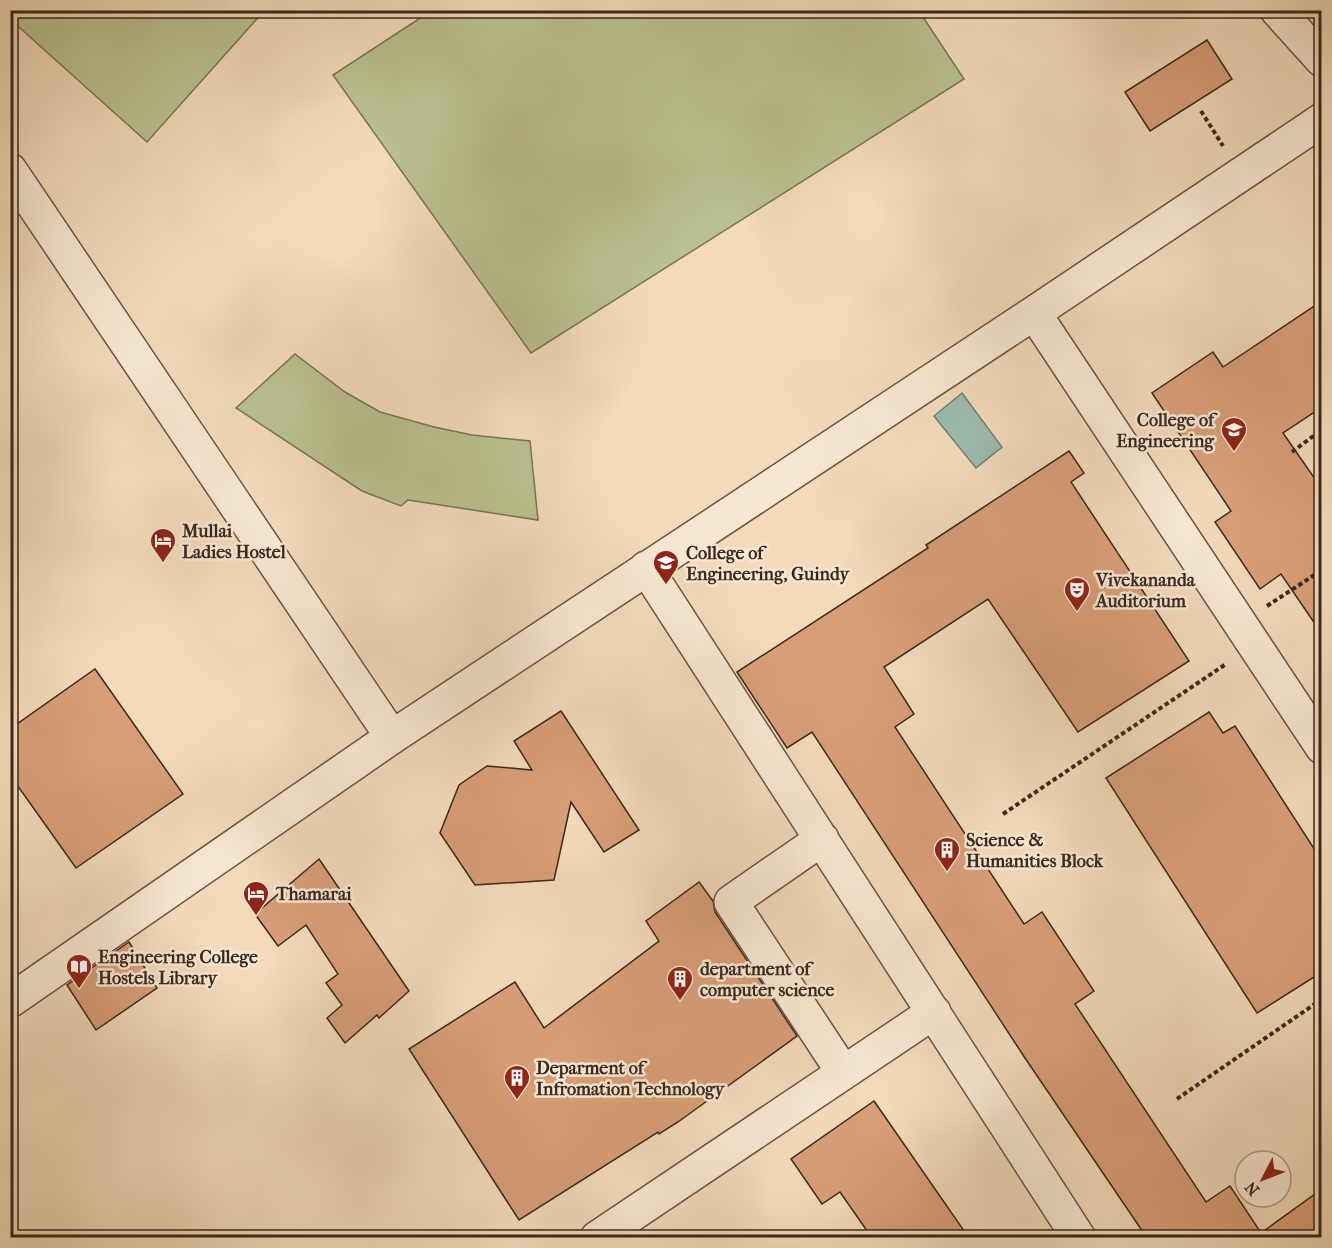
<svg xmlns="http://www.w3.org/2000/svg" width="1332" height="1248" font-family="'IM FELL French Canon',serif">
	<style>
		.green { fill: #bac090; stroke: #7a7456; stroke-width: 1.5 }
		.water { fill: #9bbbaf; stroke: #758075; stroke-width: 1.5 }
		.building { fill: #d89e78; stroke: #3b281d; stroke-width: 1.5 }
		.lines { fill: none; stroke-linecap: round; stroke-linejoin: round }
		.minor-casing { stroke: #695444; stroke-width: 36 }
		.path { stroke: #3b281d; stroke-width: 4; stroke-dasharray: 4.5 3; stroke-linecap: butt }
		.minor { stroke: #f7e7d2; stroke-width: 33 }
		.labels { text-anchor: middle; dominant-baseline: central; stroke-width: 5; stroke-linejoin: round; paint-order: stroke }
		.poi-label { font-size: 18px; font-weight: bold; fill: #3b281d; stroke: #f7e7d2; text-anchor: start }
	</style>
	<rect width="100%" height="100%" fill="#f2daba"/>
	<filter id="stains"><feTurbulence type="fractalNoise" baseFrequency=".00333" numOctaves="4"/><feColorMatrix values="0 0 0 0 .2 0 0 0 0 .09 0 0 0 0 .02 0 0 0 .5 -.17"/></filter>
	<radialGradient id="worn" r=".72"><stop offset=".6" stop-color="#630" stop-opacity="0"/><stop offset="1" stop-color="#630" stop-opacity=".3"/></radialGradient>
	<path class="green" d="M 11,10 L 264,10 L 264,11 L 147,142 L 11,20 Z
		M 919,11 L 964,79 L 531,353 L 333,75 L 431,11 Z
		M 295,354 L 345,392 L 380,412 L 434,427 L 472,435 L 530,441 L 538,520 L 408,500 L 401,506 L 362,491 L 236,408 Z"/>
	<path class="water" d="M 962,393 L 1002,447 L 976,468 L 934,416 Z"/>
	<path class="building" d="M 1207,40 L 1232,79 L 1150,131 L 1125,92 Z
		M 1322,301 L 1322,407 L 1283,433 L 1322,489 L 1322,634 L 1281,574 L 1260,589 L 1215,522 L 1231,511 L 1152,393 L 1213,352 L 1223,367 Z
		M 1069,451 L 1084,473 L 1071,482 L 1189,661 L 1078,732 L 988,599 L 884,667 L 914,714 L 895,727 L 1024,924 L 1042,912 L 1094,991 L 1075,1004 L 1206,1202 L 1230,1186 L 1261,1233 L 1322,1189 L 1322,1238 L 1147,1238 L 1025,1058 L 812,732 L 787,748 L 737,672 L 928,548 L 926,545 Z
		M 95,669 L 183,794 L 76,868 L 10,775 L 10,729 Z
		M 561,711 L 639,830 L 604,852 L 571,802 L 554,880 L 475,885 L 440,833 L 459,785 L 487,766 L 532,770 L 514,741 Z
		M 1209,712 L 1223,733 L 1235,726 L 1322,861 L 1322,972 L 1257,1013 L 1106,778 Z
		M 319,859 L 409,991 L 379,1018 L 377,1015 L 345,1043 L 327,1018 L 342,1005 L 326,983 L 338,974 L 306,925 L 278,946 L 255,914 Z
		M 699,882 L 713,901 L 715,912 L 797,1036 L 678,1122 L 659,1134 L 658,1132 L 519,1220 L 409,1049 L 515,982 L 544,1028 L 659,941 L 646,921 Z
		M 129,942 L 157,988 L 96,1030 L 67,985 Z
		M 874,1101 L 969,1238 L 872,1238 L 840,1192 L 822,1204 L 791,1159 Z"/>
	<g class="lines">
		<defs>
			<path id="minor" d="M 1277,10 L 1322,60
				M 10,170 L 392,737
				M 1034,313 L 1322,747
				M 646,568 L 1079,1238
				M 822,839 L 731,902 L 843,1072
				M 10,1001 L 392,737 L 1034,313 L 1322,120
				M 597,1238 L 934,1012"/>
		</defs>
		<use href="#minor" class="minor-casing"/>
		<path class="path" d="M 1201,111 L 1223,146
			M 1292,452 L 1320,431
			M 1267,606 L 1322,570
			M 1003,814 L 1226,664
			M 1177,1099 L 1322,999"/>
		<use href="#minor" class="minor"/>
	</g>
	<defs>
		<symbol id="university-pin" viewBox="-11 -11 22 30"><path d="M0 17L-7.5 6A9.5 9.5 0 1 1 7.5 6Z" fill="#8f2418" stroke="#f7e7d2"/><path d="M0-5L7-2L0 1L-7-2ZM-4 1L0 2.5L4 1V4Q0 6-4 4Z" fill="#fff"/></symbol>
		<symbol id="hotel-pin" viewBox="-11 -11 22 30"><path d="M0 17L-7.5 6A9.5 9.5 0 1 1 7.5 6Z" fill="#8f2418" stroke="#f7e7d2"/><path d="M-6-4.5h1.5V1H6V5H4.5V3h-9V5H-6ZM-4 0a1.8 1.8 0 1 1 3.6 0ZM.5 0V-2.5h3Q6-2.5 6 0Z" fill="#fff"/></symbol>
		<symbol id="theatre-pin" viewBox="-11 -11 22 30"><path d="M0 17L-7.5 6A9.5 9.5 0 1 1 7.5 6Z" fill="#8f2418" stroke="#f7e7d2"/><path d="M-5-5.5Q0-4 5-5.5V0Q5 5 0 6Q-5 5-5 0ZM-3.3-2.5H-1v1.5H-3.3ZM1-2.5H3.3v1.5H1ZM-2.8 1Q0 5.5 2.8 1Z" fill="#fff"/></symbol>
		<symbol id="building-pin" viewBox="-11 -11 22 30"><path d="M0 17L-7.5 6A9.5 9.5 0 1 1 7.5 6Z" fill="#8f2418" stroke="#f7e7d2"/><path d="M-4-6H4V6H1V3H-1V6H-4ZM-2.5-4.3h1.7v1.8h-1.7ZM.8-4.3h1.7v1.8H.8ZM-2.5-1h1.7V.8h-1.7ZM.8-1h1.7V.8H.8Z" fill="#fff"/></symbol>
		<symbol id="library-pin" viewBox="-11 -11 22 30"><path d="M0 17L-7.5 6A9.5 9.5 0 1 1 7.5 6Z" fill="#8f2418" stroke="#f7e7d2"/><path d="M-6-4Q-3-5.5-.7-3.5V5Q-3 3-6 4ZM6-4Q3-5.5 .7-3.5V5Q3 3 6 4Z" fill="#fff"/></symbol>
	</defs>
	<g fill-rule="evenodd">
		<use href="#university-pin" x="1219" y="415" width="30" height="40"/>
		<use href="#hotel-pin" x="148" y="526" width="30" height="40"/>
		<use href="#university-pin" x="651" y="548" width="30" height="40"/>
		<use href="#theatre-pin" x="1062" y="575" width="30" height="40"/>
		<use href="#building-pin" x="932" y="835" width="30" height="40"/>
		<use href="#hotel-pin" x="241" y="879" width="30" height="40"/>
		<use href="#library-pin" x="64" y="952" width="30" height="40"/>
		<use href="#building-pin" x="665" y="964" width="30" height="40"/>
		<use href="#building-pin" x="502" y="1063" width="30" height="40"/>
	</g>
	<g class="labels">
		<g class="poi-label">
			<text x="1214" y="420" text-anchor="end">College of<tspan x="1214" dy="21">Engineering</tspan></text>
			<text x="182" y="531">Mullai<tspan x="182" dy="21">Ladies Hostel</tspan></text>
			<text x="686" y="553">College of<tspan x="686" dy="21">Engineering, Guindy</tspan></text>
			<text x="1096" y="580">Vivekananda<tspan x="1096" dy="21">Auditorium</tspan></text>
			<text x="966" y="840">Science &amp;<tspan x="966" dy="21">Humanities Block</tspan></text>
			<text x="276" y="894">Thamarai</text>
			<text x="98" y="957">Engineering College<tspan x="98" dy="21">Hostels Library</tspan></text>
			<text x="700" y="969">department of<tspan x="700" dy="21">computer science</tspan></text>
			<text x="536" y="1068">Deparment of<tspan x="536" dy="21">Infromation Technology</tspan></text>
		</g>
	</g>
	<rect width="1332" height="1248" fill="none" stroke="#f2daba" stroke-width="36"/>
	<rect x="12" y="12" width="1308" height="1224" fill="none" stroke="#3b281d" stroke-width="3"/>
	<rect x="18" y="18" width="1296" height="1212" fill="none" stroke="#3b281d" stroke-width="1.5"/>
	<g transform="translate(1263 1179) rotate(228)"><circle r="28" fill="#f7e7d2" stroke="#ac9b8a" stroke-width="1.5"/>
	<path d="M0-4.5L10 22L0 15L-10 22Z" fill="#8f2418"/>
	<text y="-9" font-size="16" font-weight="bold" text-anchor="middle" fill="#3b281d">N</text>
	</g>
	<rect width="100%" height="100%" filter="url(#stains)"/>
	<rect width="100%" height="100%" fill="url(#worn)"/>
</svg>
